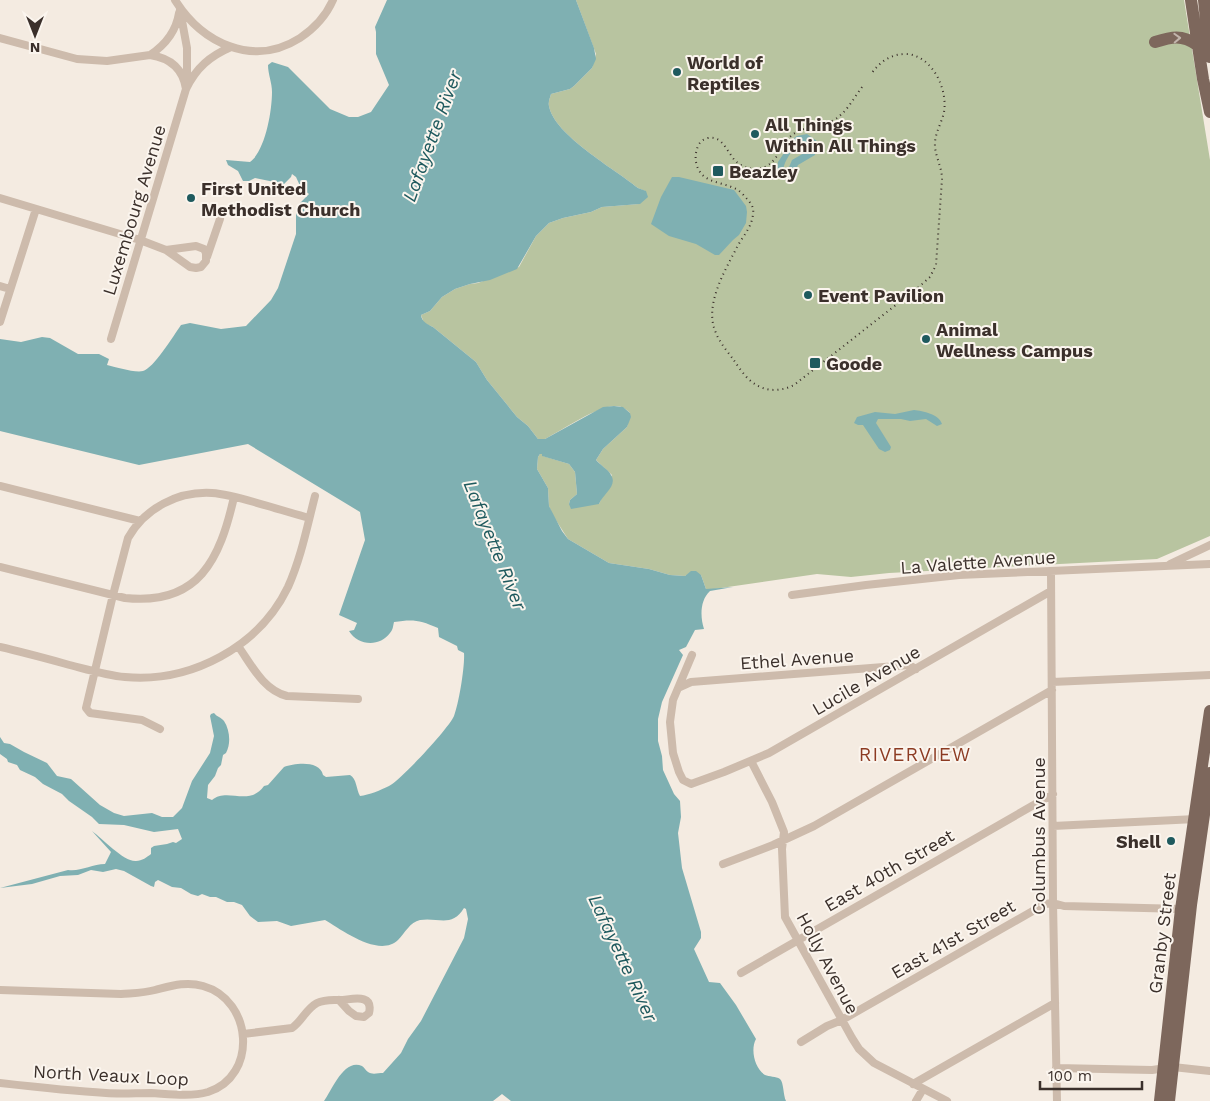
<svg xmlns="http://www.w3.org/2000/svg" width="1210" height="1101" font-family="'Work Sans',sans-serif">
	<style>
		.green { fill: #b8c4a0 }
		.water { fill: #7fb0b2; fill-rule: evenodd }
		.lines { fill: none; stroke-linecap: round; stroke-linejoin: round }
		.minor { stroke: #cdbbac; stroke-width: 8 }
		.primary { stroke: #7d675c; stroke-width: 12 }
		.rail { stroke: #3b302b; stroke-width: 2; stroke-dasharray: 1 4; stroke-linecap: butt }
		.oneway { stroke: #c2b5ac }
		.poi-dot { fill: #1f5a5e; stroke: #fbf5ee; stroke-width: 2 }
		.labels { text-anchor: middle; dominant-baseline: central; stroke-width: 4; stroke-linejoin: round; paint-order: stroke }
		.poi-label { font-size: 18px; font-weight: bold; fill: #3b302b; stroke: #fbf5ee; text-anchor: start }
		.street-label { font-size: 18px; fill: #3b302b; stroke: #fbf5ee }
		.water-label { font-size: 19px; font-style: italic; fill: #1f5a5e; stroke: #fbf5ee }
		.neighbourhood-label { font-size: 19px; letter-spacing: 1px; fill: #8c3b22; stroke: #fbf5ee }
	</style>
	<rect width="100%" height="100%" fill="#f4ebe1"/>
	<path class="green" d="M 576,0 L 1184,0 L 1210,160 L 1210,536 L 1157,559 L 889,573 L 851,577 L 817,574 L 714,589 L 706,589 L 701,575 L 690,573 L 685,576 L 670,575 L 649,569 L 609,563 L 568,539 L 552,514 L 549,506 L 548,488 L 537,469 L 538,457 L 540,454 L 542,454 L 543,456 L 569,464 L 575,472 L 577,494 L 570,500 L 569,504 L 599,504 L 612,475 L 596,460 L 603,449 L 627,427 L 630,413 C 626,409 622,406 616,406 C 599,405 562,430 545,439 L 538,439 L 528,426 L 517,417 L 487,380 L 476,362 L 433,327 L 424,323 L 421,315 L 430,311 L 442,297 L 455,289 L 470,284 L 478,283 L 519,267 L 536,236 L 549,223 L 563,218 L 591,212 L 602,207 L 639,204 L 645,191 L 638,188 C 615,169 554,135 549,106 C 548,102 550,98 551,94 L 570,89 L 574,86 L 592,68 L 596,54 Z"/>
	<path class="water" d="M 387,0 L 576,0 L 594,48 L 596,59 L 592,68 L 574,86 L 570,89 L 551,94 C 550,98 548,102 549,106 C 554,135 615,169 638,188 L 646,191 L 648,197 L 640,204 L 602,207 L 591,212 L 563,218 L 549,223 L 536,236 L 517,269 L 490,280 L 470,284 L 455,289 L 442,297 L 430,311 L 421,315 C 422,322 427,324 433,327 L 476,362 L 487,380 L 517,417 L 528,426 L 538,439 L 545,439 L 603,407 L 614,406 L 623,407 L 630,413 L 631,417 L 627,427 L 603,449 L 596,460 C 600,465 608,469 611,475 C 618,486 603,494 599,504 L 571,509 L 569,504 L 570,500 L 577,494 L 575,472 L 569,464 L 542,456 L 542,454 L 540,454 L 538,457 L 537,469 L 548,488 L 549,506 L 562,531 L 568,539 L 609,563 L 649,569 L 670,575 L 685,576 L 691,571 L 696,571 L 701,575 L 706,589 L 733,587 L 710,591 C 700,600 700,617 704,629 L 695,630 L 686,647 L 679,650 L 683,655 L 662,702 L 658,719 L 658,741 L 662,756 L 663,770 L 674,794 L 680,801 L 681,817 L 678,833 L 682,868 L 701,932 L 701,938 L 694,949 L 709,982 L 720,983 L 736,1005 L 756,1039 C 750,1050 755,1069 765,1075 C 769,1077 776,1076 780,1079 C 784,1083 783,1095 786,1101 L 511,1101 L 502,1094 L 493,1101 L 324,1101 C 332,1090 344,1058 362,1066 C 365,1068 365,1070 368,1072 C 372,1075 378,1073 383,1073 L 401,1053 L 408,1039 L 421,1021 L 464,938 L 468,919 L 466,909 L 464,908 C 452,928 438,917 420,920 C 410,922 405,933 398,940 C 379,958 342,930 325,920 L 291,926 L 277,921 L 258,922 L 250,916 L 242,905 L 234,902 L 227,902 L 216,897 L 210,897 L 202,894 L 198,896 L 191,894 L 181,888 L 172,887 L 158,880 L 155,882 L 154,887 L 151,886 L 124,871 L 116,869 L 103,872 L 91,870 L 78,875 L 60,876 L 32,884 L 0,888 L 68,870 C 80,872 92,864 105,864 L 111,852 L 92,831 C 103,839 124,862 136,861 C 142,861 147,857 151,854 L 151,848 L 154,846 L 167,844 L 173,842 L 176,843 L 182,839 L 178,829 L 154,832 L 124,825 L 99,824 L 92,817 L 69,801 L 62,794 L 43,784 L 35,777 L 20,770 L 17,765 L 8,762 L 7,759 L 0,754 L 0,737 L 4,743 L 10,744 L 24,752 L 47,763 L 57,776 L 71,779 L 100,805 L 114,813 L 124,816 L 152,813 L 162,817 L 173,817 L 182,808 L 192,781 L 210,753 L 214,736 L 210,716 L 211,714 L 214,713 C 217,717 221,717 224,721 C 230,730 231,744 226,753 L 223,755 L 221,765 L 218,768 L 215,776 L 208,785 L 207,798 L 212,800 C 227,787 249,807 264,786 L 268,785 L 284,767 C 295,763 320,760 323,775 L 326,777 L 350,775 C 357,779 356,789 360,796 C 369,795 381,790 389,786 C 401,780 449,728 454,716 C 459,703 465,666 464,653 L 458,650 L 457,646 L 439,637 L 438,628 C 420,620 413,619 394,622 C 393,626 393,630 390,633 C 380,647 358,646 349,631 L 354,630 L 357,623 L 339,615 L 365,540 L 360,512 L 248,444 L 139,465 L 0,431 L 0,339 L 21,342 L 42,337 L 50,338 L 78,354 L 99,354 L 109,359 L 107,365 C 115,367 135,373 143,371 C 153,369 174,335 181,325 L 190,323 L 221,329 L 246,326 L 271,300 L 278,288 L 296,234 L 296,210 L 298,205 L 309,194 L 301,188 L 296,177 L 292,174 L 291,177 L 284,184 L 255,178 L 249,181 L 243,181 L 238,171 L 228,165 L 226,160 L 250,162 C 265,151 272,112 272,92 C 272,83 268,74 268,65 L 272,62 L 288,67 L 330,109 L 349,117 L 358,117 L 371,112 L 389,85 L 376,54 L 376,32 L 375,27 Z
		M 807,134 L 817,141 L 815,155 L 798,165 L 793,177 L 783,180 L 780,179 L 777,174 L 777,168 L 778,162 L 794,138 L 797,136 ZM 802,141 L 810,144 L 811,149 L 792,160 L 787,172 L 784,173 C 781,164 794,147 802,141 Z
		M 672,177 L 679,177 L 734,190 L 746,206 L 747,212 L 746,223 L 739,235 L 733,240 L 719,255 L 715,255 L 696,244 L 669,236 L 651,224 L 661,197 Z
		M 914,410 C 923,411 939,414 942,424 L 937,426 L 926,419 L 910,421 L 901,419 L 878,419 L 876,423 L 891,447 L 890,450 L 885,452 L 879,449 L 863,425 L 858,425 L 854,423 L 857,417 L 875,412 L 895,414 Z"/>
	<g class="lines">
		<path class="minor" d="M 175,0 C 202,43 253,68 300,38 C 315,28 326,16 333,0
			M 180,10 L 187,48 L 187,81
			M 0,38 L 77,59 L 107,61 L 150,55 C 170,58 183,68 186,89
			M 150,55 C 165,45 176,32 179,13
			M 0,198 L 140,240 L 166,250 L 196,246 L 204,249 L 206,253 L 206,261 L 201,267 L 196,268 L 190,267 L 166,250
			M 207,257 L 220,219
			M 0,286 L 10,289
			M 0,322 L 36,209
			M 111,339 L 186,89 C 196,68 210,56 231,47
			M 0,486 L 140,521
			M 1170,564 L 1210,545
			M 0,567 L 125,598 C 199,606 220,559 234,497
			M 1051,572 L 1053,903 L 1057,1101
			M 792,595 L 866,585 L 959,575 L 1210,564
			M 238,646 C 251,664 263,690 287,696 L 358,699
			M 0,647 C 22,652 44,658 66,664 C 86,669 105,675 125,677 C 191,683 259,647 288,587 C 301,558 307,527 315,496
			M 692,655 L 673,700 L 670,722 L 673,753 L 679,772 L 683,780 L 691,784 L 724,772 L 769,753 L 1051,591
			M 1052,682 L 1210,675
			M 680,687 L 691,682 L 909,665 L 916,669
			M 160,729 L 142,720 L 90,713 L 86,708 L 113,595 L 128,538 C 145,508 178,491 212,493 C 226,494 240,498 254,502 C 272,507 291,513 309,518
			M 751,761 L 772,802 L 784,832 L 782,849 L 785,917 L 852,1038 L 859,1049 L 874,1063 L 947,1101
			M 1053,826 L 1196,819
			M 723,864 L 773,845 L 814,826 L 1052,690
			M 741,973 L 1053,794
			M 0,990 L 121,994 C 133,993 144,993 155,990 C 171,986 186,981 203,986 C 253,1000 258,1076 208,1092 C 190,1097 169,1094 151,1093 C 136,1093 121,1094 106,1093 C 71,1091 35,1087 0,1083
			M 243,1034 L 292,1028 C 302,1021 306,1009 317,1003 C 325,999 332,1000 340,1000 C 350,1000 374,992 369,1013 L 364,1017 L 356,1016 L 349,1011 L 339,1000
			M 801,1042 L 827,1026 L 842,1020 L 1045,904 L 1053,903 L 1064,906 L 1184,909
			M 1056,1068 L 1152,1070 L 1173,1067 L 1210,1071
			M 913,1084 L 1055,1003
			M 916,1101 L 923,1089"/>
		<path class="primary" d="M 1191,0 L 1203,79 L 1210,112
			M 1204,0 L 1210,57
			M 1155,42 C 1171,37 1182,34 1197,45
			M 1160,1101 L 1181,909 L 1210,711
			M 1169,1101 L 1191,905 L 1210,773"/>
		<path class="rail" d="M 862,87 C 853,99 846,114 832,121 C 819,128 802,125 790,137 C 779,148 776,168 756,169 C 749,169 743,167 738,163 C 728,156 724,135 708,138 C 704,139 701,141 699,144 C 696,150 695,156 696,162 C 700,183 719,181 734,188 C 740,190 744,196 748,200 C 752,205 754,208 753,214 C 752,228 741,238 735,251 C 723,274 704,307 716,333 C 720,343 727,351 733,359 C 738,366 744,376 752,382 C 765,392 780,392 794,385 L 920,286 L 930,277 L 936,265 L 942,179 C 942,166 934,155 935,142 C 936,131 942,122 944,112 C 948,89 932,55 906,54 C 890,54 880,62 871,74"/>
	</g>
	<defs><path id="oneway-chevron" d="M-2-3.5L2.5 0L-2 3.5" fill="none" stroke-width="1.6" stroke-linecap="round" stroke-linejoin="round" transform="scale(1.25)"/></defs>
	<use class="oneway" href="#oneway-chevron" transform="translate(1177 38) rotate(-2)"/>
	<g class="poi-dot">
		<circle cx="677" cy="72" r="5"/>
		<circle cx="755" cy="134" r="5"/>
		<rect x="712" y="165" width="12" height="12" rx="2.5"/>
		<circle cx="191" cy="198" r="5"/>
		<circle cx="808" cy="295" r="5"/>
		<circle cx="926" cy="339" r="5"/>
		<rect x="809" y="357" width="12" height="12" rx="2.5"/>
		<circle cx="1171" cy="841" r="5"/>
	</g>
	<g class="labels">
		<g class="poi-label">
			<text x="687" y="62">World of<tspan x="687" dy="21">Reptiles</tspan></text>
			<text x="765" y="124">All Things<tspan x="765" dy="21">Within All Things</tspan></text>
			<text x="729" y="171">Beazley</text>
			<text x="201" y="188">First United<tspan x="201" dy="21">Methodist Church</tspan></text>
			<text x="818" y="295">Event Pavilion</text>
			<text x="936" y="329">Animal<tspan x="936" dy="21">Wellness Campus</tspan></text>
			<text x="826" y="363">Goode</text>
			<text x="1161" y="841" text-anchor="end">Shell</text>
		</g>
		<g class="street-label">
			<text transform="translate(134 210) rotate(-73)">Luxembourg Avenue</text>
			<text transform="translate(978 562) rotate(-4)">La Valette Avenue</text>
			<text transform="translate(797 659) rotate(-4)">Ethel Avenue</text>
			<text transform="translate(866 680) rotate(-30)">Lucile Avenue</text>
			<text transform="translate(1038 836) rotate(-90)">Columbus Avenue</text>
			<text transform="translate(889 870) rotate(-30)">East 40th Street</text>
			<text transform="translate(1162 933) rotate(-83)">Granby Street</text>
			<text transform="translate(953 939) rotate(-30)">East 41st Street</text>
			<text transform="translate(828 963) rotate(62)">Holly Avenue</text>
			<text transform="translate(111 1075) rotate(3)">North Veaux Loop</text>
		</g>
		<g class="water-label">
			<text transform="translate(432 136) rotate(-70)">Lafayette River</text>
			<text transform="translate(495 545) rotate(68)">Lafayette River</text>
			<text transform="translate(623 958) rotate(65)">Lafayette River</text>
		</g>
		<g class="neighbourhood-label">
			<text x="915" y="754">RIVERVIEW</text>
		</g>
	</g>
	<g transform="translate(35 35) rotate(180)" stroke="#fbf5ee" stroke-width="4" paint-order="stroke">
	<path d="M0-4L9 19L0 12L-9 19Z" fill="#3b302b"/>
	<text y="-8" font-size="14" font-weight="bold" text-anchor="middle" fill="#3b302b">N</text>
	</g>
	<path d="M1040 1081v8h102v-8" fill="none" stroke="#3b302b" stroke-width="2.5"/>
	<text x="1048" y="1081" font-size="15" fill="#3b302b" stroke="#fbf5ee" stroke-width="4" paint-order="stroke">100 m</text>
</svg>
